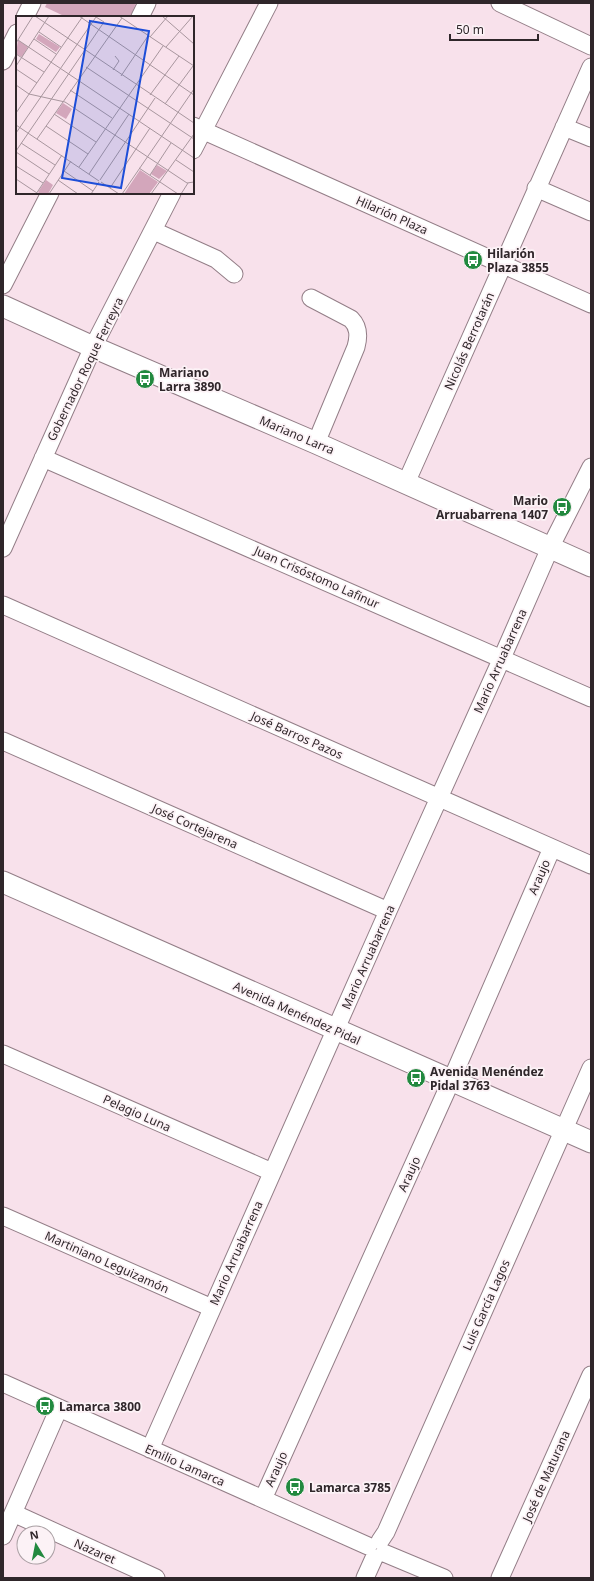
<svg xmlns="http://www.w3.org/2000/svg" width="594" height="1581" font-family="'Noto Sans',sans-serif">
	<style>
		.green { fill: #d3a6bb }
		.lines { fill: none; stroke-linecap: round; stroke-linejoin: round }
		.minor-casing { stroke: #937e87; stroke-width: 19 }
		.major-casing { stroke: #937e87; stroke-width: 23 }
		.minor { stroke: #fff; stroke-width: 17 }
		.major { stroke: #fff; stroke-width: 21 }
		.labels { text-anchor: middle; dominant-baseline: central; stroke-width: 3.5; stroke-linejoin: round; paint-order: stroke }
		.street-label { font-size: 12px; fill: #2f262a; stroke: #fcf2f6 }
		.poi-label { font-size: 12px; font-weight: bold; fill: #2f262a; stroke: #fcf2f6; text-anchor: start }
		.inset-road { fill: none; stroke: #a8969e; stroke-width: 1 }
		.view { fill: #1d4ed8; fill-opacity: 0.15; stroke: #1d4ed8; stroke-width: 2 }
		.inset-edge { fill: none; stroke: #2f262a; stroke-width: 2 }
	</style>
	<rect width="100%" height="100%" fill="#f8e1eb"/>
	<path class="green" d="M 47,3 L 136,3 L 130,17 L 66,17 L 45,7 Z"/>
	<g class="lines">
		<defs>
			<path id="minor" d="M 500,3 L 591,46
				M 25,17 L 32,3
				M 140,17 L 147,3
				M 3,61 L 17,33
				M 193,126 L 591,304
				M 564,127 L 591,138
				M 193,150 L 269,3
				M 536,188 L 591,212
				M 154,231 L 216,259 L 234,274
				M 3,285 L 50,193
				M 311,298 L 351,319 C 359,327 359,336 356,347 L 316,443
				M 43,458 L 591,698
				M 406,483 L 591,67
				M 3,548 L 93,347 L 172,193
				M 3,605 L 591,865
				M 3,741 L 388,911
				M 3,1054 L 272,1172
				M 3,1216 L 212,1308
				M 3,1383 L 368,1546
				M 150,1449 L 388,911 L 502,658 L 550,548 L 591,467
				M 263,1499 L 451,1081 L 552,848
				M 13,1513 L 156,1578
				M 3,1536 L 59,1408
				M 380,1541 L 386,1532 L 591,1068
				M 384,1553 L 444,1578
				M 365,1578 L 374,1558
				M 500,1578 L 591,1375"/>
			<path id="major" d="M 3,306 L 93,347 L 316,443 L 591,566
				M 3,882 L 591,1142"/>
		</defs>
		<use href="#minor" class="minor-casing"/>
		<use href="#major" class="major-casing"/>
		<use href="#minor" class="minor"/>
		<use href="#major" class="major"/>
	</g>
	<defs>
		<symbol id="bus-disc" viewBox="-11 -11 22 22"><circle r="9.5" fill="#22893f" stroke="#fcf2f6"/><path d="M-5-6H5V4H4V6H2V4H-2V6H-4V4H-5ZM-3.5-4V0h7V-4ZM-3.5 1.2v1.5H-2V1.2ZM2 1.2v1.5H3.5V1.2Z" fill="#fff"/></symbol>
	</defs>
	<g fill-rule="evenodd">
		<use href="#bus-disc" x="462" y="249" width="22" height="22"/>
		<use href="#bus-disc" x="134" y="368" width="22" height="22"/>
		<use href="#bus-disc" x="551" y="496" width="22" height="22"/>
		<use href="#bus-disc" x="405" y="1067" width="22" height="22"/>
		<use href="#bus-disc" x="34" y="1395" width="22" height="22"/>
		<use href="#bus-disc" x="284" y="1476" width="22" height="22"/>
	</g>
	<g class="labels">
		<g class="street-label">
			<text transform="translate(392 215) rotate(24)">Hilarión Plaza</text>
			<text transform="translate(469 341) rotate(-66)">Nicolás Berrotarán</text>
			<text transform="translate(85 369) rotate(-64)">Gobernador Roque Ferreyra</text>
			<text transform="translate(297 435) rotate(23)">Mariano Larra</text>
			<text transform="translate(317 577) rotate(24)">Juan Crisóstomo Lafinur</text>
			<text transform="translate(500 661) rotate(-66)">Mario Arruabarrena</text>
			<text transform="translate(297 735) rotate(24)">José Barros Pazos</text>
			<text transform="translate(195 826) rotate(24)">José Cortejarena</text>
			<text transform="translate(539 877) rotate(-67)">Araujo</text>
			<text transform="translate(368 957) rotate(-66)">Mario Arruabarrena</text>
			<text transform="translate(297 1013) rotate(24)">Avenida Menéndez Pidal</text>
			<text transform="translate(137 1113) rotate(24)">Pelagio Luna</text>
			<text transform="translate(409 1174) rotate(-66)">Araujo</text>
			<text transform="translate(236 1253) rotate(-66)">Mario Arruabarrena</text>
			<text transform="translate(107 1262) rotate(24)">Martiniano Leguizamón</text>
			<text transform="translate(486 1305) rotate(-66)">Luis García Lagos</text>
			<text transform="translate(185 1465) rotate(24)">Emilio Lamarca</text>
			<text transform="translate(276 1469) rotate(-66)">Araujo</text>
			<text transform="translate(546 1476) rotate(-66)">José de Maturana</text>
			<text transform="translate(95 1551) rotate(24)">Nazaret</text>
		</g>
		<g class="poi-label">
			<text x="487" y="253">Hilarión<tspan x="487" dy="14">Plaza 3855</tspan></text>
			<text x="159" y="372">Mariano<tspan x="159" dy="14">Larra 3890</tspan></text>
			<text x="548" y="500" text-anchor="end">Mario<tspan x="548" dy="14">Arruabarrena 1407</tspan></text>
			<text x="430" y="1071">Avenida Menéndez<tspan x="430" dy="14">Pidal 3763</tspan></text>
			<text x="59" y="1406">Lamarca 3800</text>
			<text x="309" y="1487">Lamarca 3785</text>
		</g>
	</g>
	<g transform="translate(16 16)">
		<rect width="178" height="178" fill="#f8e1eb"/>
		<path d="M 23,18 L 44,31 L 40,36 L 20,23 ZM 2,24 L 12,31 L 6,41 L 0,38 ZM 47,87 L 56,93 L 50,103 L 40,97 ZM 141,149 L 151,155 L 143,163 L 135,158 ZM 124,154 L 142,166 L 133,178 L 108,178 ZM 30,164 L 37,169 L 32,178 L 24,178 L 22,176 Z" fill="#d3a6bb"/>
		<path class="inset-road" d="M 19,0 L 178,107M 63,0 L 178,79M 103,0 L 178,50M 146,0 L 178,28M 23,16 L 45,31M 134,21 L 152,0M 18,23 L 40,38M 2,24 L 178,142M 0,27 L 17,0M 150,31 L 177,0M 0,38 L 28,56M 0,50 L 33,0M 70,51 L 178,123M 0,53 L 21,67M 97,54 L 103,45 L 99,40M 105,60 L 132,20M 0,69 L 13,78 L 49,86 L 171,167 L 178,166M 54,74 L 96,102M 134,79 L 163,40M 149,88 L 177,50M 0,97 L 67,0M 38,98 L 80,126M 0,109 L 83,165M 30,110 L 72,138M 0,117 L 80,1 L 88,6 L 0,135M 21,123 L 106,2M 5,127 L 39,149M 0,136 L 33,158M 160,144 L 178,156M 0,150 L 27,167M 63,151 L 147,30M 123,152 L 162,178M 48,155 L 77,175M 73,158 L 113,98M 134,159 L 155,127M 0,163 L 21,177M 42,164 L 62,178M 84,164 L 139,82M 85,166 L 103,178M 94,172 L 134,112M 20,178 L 46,139M 33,178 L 55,145M 75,178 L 83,166M 106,178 L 178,73M 135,178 L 178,118M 165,178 L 172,167"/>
		<path class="view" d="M 74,5 L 133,15 L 105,172 L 46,162 Z"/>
		<rect width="178" height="178" class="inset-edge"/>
	</g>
	<rect width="594" height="1581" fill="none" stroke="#2f262a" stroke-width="8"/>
	<g transform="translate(36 1545) rotate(350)"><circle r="19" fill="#fcf2f6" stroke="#aaa0a4"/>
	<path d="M0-3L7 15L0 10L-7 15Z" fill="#22893f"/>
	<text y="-6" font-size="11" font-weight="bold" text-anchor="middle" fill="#2f262a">N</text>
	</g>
	<path d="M450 34v6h88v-6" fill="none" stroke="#2f262a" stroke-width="2"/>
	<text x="456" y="34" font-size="12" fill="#2f262a" stroke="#fcf2f6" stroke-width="3" paint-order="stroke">50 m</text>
</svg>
